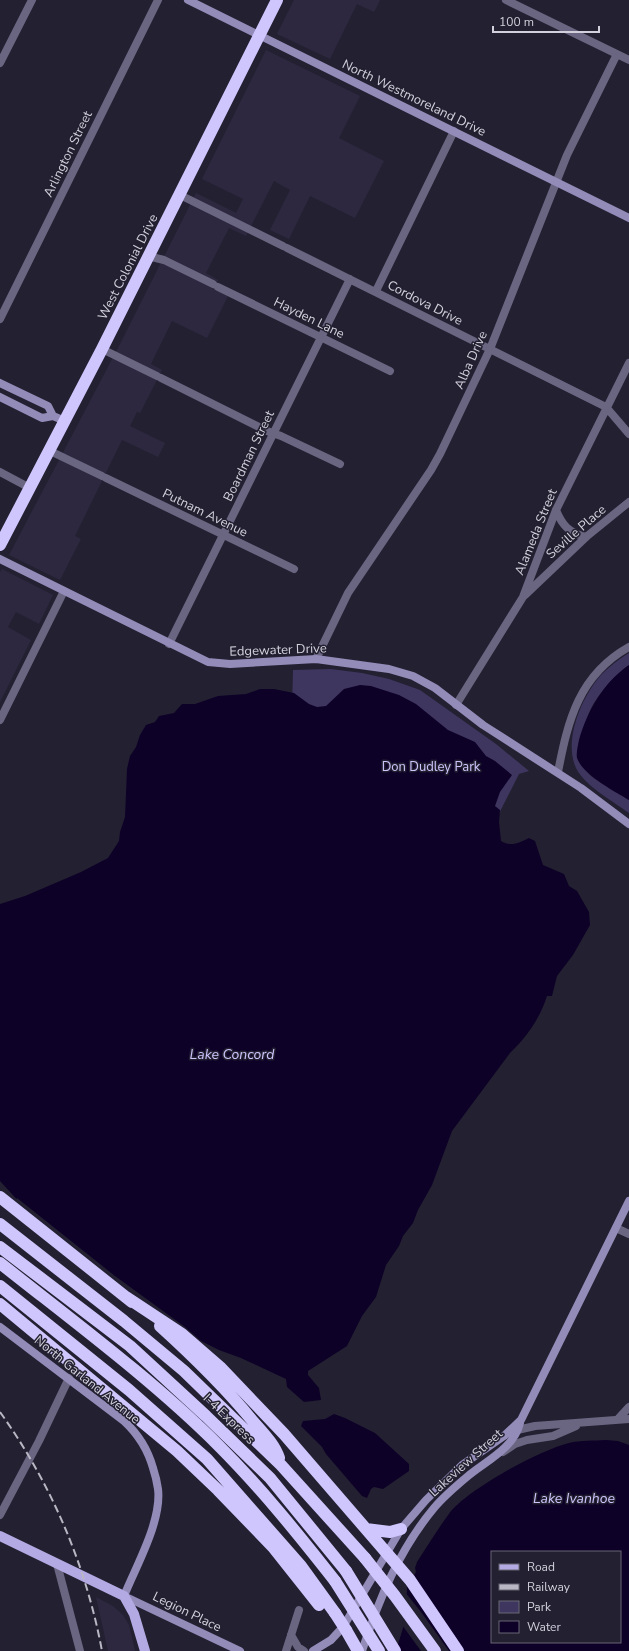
<svg xmlns="http://www.w3.org/2000/svg" width="629" height="1651" font-family="'Nunito Sans',sans-serif">
	<style>
		.built { fill: #2d283f }
		.green { fill: #3f3660 }
		.water { fill: #0e0128; fill-rule: evenodd }
		.pier { fill: #232031 }
		.lines { fill: none; stroke-linecap: round; stroke-linejoin: round }
		.street { stroke: #6a6682; stroke-width: 8 }
		.secondary { stroke: #938bb8; stroke-width: 8 }
		.primary { stroke: #b3a9e3; stroke-width: 10 }
		.highway { stroke: #cfc6fe; stroke-width: 12 }
		.rail { stroke: #b9b7c4; stroke-width: 2; stroke-dasharray: 8 4; stroke-linecap: butt }
		.highway-bridge { stroke: #cfc6fe; stroke-width: 12 }
		.labels { text-anchor: middle; dominant-baseline: central; stroke-width: 3; stroke-linejoin: round; paint-order: stroke }
		.street-label { font-size: 13px; fill: #d2d0dc; stroke: #232031 }
		.park-label { font-size: 13px; fill: #cec5fc; stroke: #232031 }
		.water-label { font-size: 14px; font-style: italic; fill: #cdc4fb; stroke: #232031 }
	</style>
	<rect width="100%" height="100%" fill="#232031"/>
	<path class="built" d="M 294,0 L 380,0 L 374,12 L 357,4 L 330,59 L 277,34 Z
		M 266,50 L 360,96 L 339,138 L 384,161 L 355,218 L 310,196 L 289,239 L 270,230 L 290,190 L 274,181 L 246,236 L 229,228 L 206,273 L 218,280 L 214,289 L 228,296 L 207,338 L 172,321 L 151,364 L 162,370 L 140,413 L 137,412 L 130,426 L 165,443 L 158,457 L 122,440 L 75,536 L 81,539 L 60,580 L 9,555 L 120,344 L 196,193 L 236,213 L 243,199 L 202,179 Z
		M 2,569 L 53,595 L 39,624 L 16,612 L 8,627 L 31,640 L 0,702 L 0,572 Z
		M 96,1597 L 113,1606 L 123,1615 L 129,1625 L 135,1651 L 108,1651 Z"/>
	<path class="green" d="M 629,653 L 629,665 C 615,675 596,696 589,713 C 584,722 583,753 581,765 L 591,776 L 629,800 L 629,813 C 614,802 589,788 579,773 C 560,746 582,695 602,674 C 610,666 619,659 629,653 Z
		M 331,669 L 362,673 L 389,679 L 420,690 L 496,744 L 529,771 L 519,774 L 479,853 L 292,706 L 293,670 Z"/>
	<path class="water" d="M 629,665 L 629,800 C 614,791 583,775 577,758 C 576,753 578,745 579,740 C 587,711 604,682 629,665 Z
		M 360,685 L 371,686 L 399,695 L 416,704 L 448,730 L 475,742 L 486,756 L 495,761 L 512,775 L 500,792 L 495,806 L 500,810 L 499,822 L 501,841 C 511,847 519,843 529,838 L 535,841 L 543,865 L 564,874 L 569,886 L 577,891 L 589,912 L 590,925 L 573,955 L 557,976 L 552,996 L 547,996 C 540,1018 527,1037 510,1053 L 452,1131 L 432,1185 L 418,1210 L 413,1223 L 403,1236 L 399,1246 L 386,1265 L 376,1297 L 362,1316 L 347,1346 L 308,1371 L 308,1375 L 319,1388 L 321,1400 L 304,1402 L 287,1387 L 286,1379 L 241,1358 L 219,1350 L 143,1312 L 22,1205 L 0,1181 L 0,904 L 25,896 L 81,872 L 108,858 L 119,841 L 120,832 L 125,817 L 127,769 L 130,756 L 136,747 L 140,735 L 146,725 L 155,722 L 159,716 L 174,713 L 182,704 L 195,704 L 218,696 L 246,694 L 260,689 L 274,689 L 294,693 L 309,704 L 317,707 L 326,706 L 344,689 Z
		M 334,1414 L 345,1418 L 375,1433 L 409,1464 L 409,1471 L 383,1489 L 374,1487 L 371,1489 L 367,1498 L 362,1496 L 326,1454 L 322,1447 L 301,1426 L 303,1421 L 325,1419 Z
		M 606,1440 L 618,1441 L 629,1445 L 629,1651 L 396,1651 L 406,1618 L 407,1586 L 416,1572 L 415,1568 L 417,1562 C 428,1545 439,1527 451,1511 C 472,1487 538,1451 569,1443 C 580,1440 594,1441 606,1440 ZM 492,1552 L 620,1552 L 620,1642 L 492,1642 Z"/>
	<path class="pier" d="M 17,1198 L 115,1276 L 185,1327 L 209,1348 L 142,1313 L 21,1207 L 15,1201 Z
		M 405,1592 L 421,1612 L 449,1651 L 421,1651 L 402,1625 L 404,1618 Z"/>
	<g class="lines">
		<path class="street" d="M 506,0 L 629,60
			M 0,63 L 32,0
			M 180,195 L 283,246
			M 287,248 L 606,407 L 629,434
			M 148,256 L 164,260 L 213,284
			M 218,287 L 390,371
			M 376,291 L 454,131
			M 0,319 L 158,0
			M 102,349 L 157,376
			M 161,378 L 267,431 L 281,436 L 340,464
			M 50,451 L 102,476
			M 0,472 L 30,488
			M 106,478 L 294,569
			M 556,510 C 562,525 569,533 586,537
			M 525,595 L 586,537 L 629,502
			M 169,644 L 350,279
			M 316,659 L 348,593 L 431,470 L 440,454 L 490,349 L 567,155 L 617,54
			M 456,705 L 523,597 L 556,510 L 629,363
			M 0,720 L 64,591
			M 558,772 C 568,720 579,675 629,647
			M 616,1228 L 629,1234
			M 618,1419 L 629,1407
			M 513,1431 L 535,1426 L 629,1419
			M 503,1452 L 515,1444 L 527,1440 L 553,1436 L 576,1426
			M 0,1515 L 39,1441 L 69,1378
			M 57,1564 L 80,1651
			M 291,1635 L 298,1647 L 304,1651
			M 286,1651 L 299,1610"/>
		<path class="secondary" d="M 188,0 L 629,218
			M 0,383 L 48,406 L 53,416 L 65,421
			M 0,397 L 42,418 L 53,416
			M 0,559 L 208,662 L 230,664 L 316,659 L 389,669 L 413,676 L 435,688 L 483,725 L 581,788 L 629,824
			M 0,1327 L 124,1421 C 138,1434 148,1450 153,1468 C 155,1474 157,1482 158,1489 C 162,1521 136,1566 124,1596 L 240,1651
			M 313,1651 L 331,1640 L 343,1627 L 401,1529 L 426,1500 L 462,1465 L 504,1436 L 521,1420 L 629,1201
			M 362,1651 C 379,1599 399,1550 434,1508 C 444,1496 456,1486 468,1476 C 486,1461 514,1448 520,1423"/>
		<path class="primary" d="M 0,1536 L 124,1596 L 134,1614 L 145,1651"/>
		<path class="highway" d="M 0,545 L 102,349 L 277,0
			M 0,1197 L 132,1302
			M 0,1224 L 124,1321 L 184,1371 L 281,1465 L 365,1558
			M 0,1247 L 130,1346 L 206,1416 L 270,1478 L 346,1571
			M 0,1263 C 73,1321 153,1380 219,1446 C 261,1488 298,1534 335,1581
			M 0,1286 L 129,1390 L 207,1459 L 301,1566 L 335,1613
			M 126,1297 L 182,1334 L 220,1367 L 284,1434 L 410,1580 L 458,1651
			M 0,1304 L 177,1451 L 218,1490 L 273,1547 L 319,1605
			M 160,1326 C 192,1355 223,1385 251,1419 C 261,1431 274,1443 279,1458
			M 366,1529 L 390,1532 L 401,1529
			M 346,1630 L 358,1651"/>
		<path class="rail" d="M 0,1412 C 51,1483 86,1565 102,1651"/>
		<path class="highway-bridge" d="M 365,1558 L 395,1596 L 435,1651
			M 346,1571 L 395,1651
			M 335,1581 L 379,1651
			M 335,1613 L 346,1630"/>
	</g>
	<g class="labels">
		<g class="street-label">
			<text transform="translate(414 98) rotate(26)">North Westmoreland Drive</text>
			<text transform="translate(68 154) rotate(-64)">Arlington Street</text>
			<text transform="translate(128 267) rotate(-63)">West Colonial Drive</text>
			<text transform="translate(425 303) rotate(27)">Cordova Drive</text>
			<text transform="translate(309 318) rotate(26)">Hayden Lane</text>
			<text transform="translate(471 360) rotate(-66)">Alba Drive</text>
			<text transform="translate(249 456) rotate(-64)">Boardman Street</text>
			<text transform="translate(205 513) rotate(26)">Putnam Avenue</text>
			<text transform="translate(536 532) rotate(-68)">Alameda Street</text>
			<text transform="translate(576 532) rotate(-41)">Seville Place</text>
			<text transform="translate(278 650) rotate(-2)">Edgewater Drive</text>
			<text transform="translate(87 1380) rotate(39)">North Garland Avenue</text>
			<text transform="translate(229 1419) rotate(44)">I-4 Express</text>
			<text transform="translate(466 1463) rotate(-42)">Lakeview Street</text>
			<text transform="translate(187 1612) rotate(26)">Legion Place</text>
		</g>
		<g class="park-label">
			<text x="431" y="767">Don Dudley Park</text>
		</g>
		<g class="water-label">
			<text x="232" y="1054">Lake Concord</text>
			<text x="574" y="1498">Lake Ivanhoe</text>
		</g>
	</g>
	<rect x="491" y="1551" width="130" height="92" fill="#232031" stroke="#696675"/>
	<rect x="499" y="1564" width="20" height="6" fill="#b3a9e3" stroke="#696675"/>
	<text x="527" y="1571" font-size="12" fill="#d2d0dc">Road</text>
	<rect x="499" y="1584" width="20" height="6" fill="#b9b7c4" stroke="#696675"/>
	<text x="527" y="1591" font-size="12" fill="#d2d0dc">Railway</text>
	<rect x="499" y="1601" width="20" height="12" fill="#3f3660" stroke="#696675"/>
	<text x="527" y="1611" font-size="12" fill="#d2d0dc">Park</text>
	<rect x="499" y="1621" width="20" height="12" fill="#0e0128" stroke="#696675"/>
	<text x="527" y="1631" font-size="12" fill="#d2d0dc">Water</text>
	<path d="M493 26v6h106v-6" fill="none" stroke="#d2d0dc" stroke-width="2"/>
	<text x="499" y="26" font-size="12" fill="#d2d0dc" stroke="#232031" stroke-width="3" paint-order="stroke">100 m</text>
</svg>
